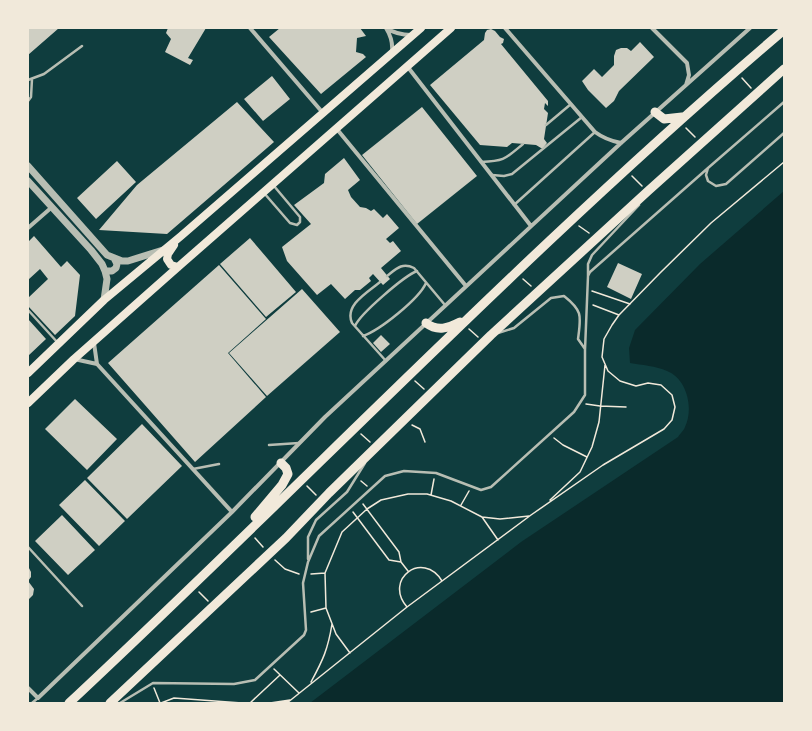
<svg xmlns="http://www.w3.org/2000/svg" width="812" height="731" font-family="'PT Sans',sans-serif">
	<style>
		.water { fill: #0a2a2b }
		.building { fill: #cfcfc3 }
		.lines { fill: none; stroke-linecap: round; stroke-linejoin: round }
		.path { stroke: #f1e9da; stroke-width: 1.5 }
		.service { stroke: #b8beb3; stroke-width: 2.5 }
		.minor { stroke: #b8beb3; stroke-width: 4 }
		.tertiary { stroke: #b8beb3; stroke-width: 7 }
		.secondary { stroke: #f1e9da; stroke-width: 8 }
		.primary { stroke: #f1e9da; stroke-width: 9 }
	</style>
	<rect width="100%" height="100%" fill="#0f3d3e"/>
	<path class="water" d="M 784,191 L 784,703 L 310,703 L 521,542 L 678,437 C 680,434 684,430 685,427 C 694,408 687,379 667,371 C 656,366 642,365 630,363 L 629,348 L 635,330 L 700,264 Z"/>
	<path class="building" d="M 28,28 L 59,28 L 28,55 Z
		M 168,28 L 206,28 L 188,58 L 193,60 L 190,65 L 165,52 L 171,39 L 166,33 Z
		M 280,28 L 360,28 L 366,36 L 357,38 L 356,52 L 363,54 L 366,57 L 321,94 L 269,37 Z
		M 491,29 L 495,31 L 500,37 L 504,39 L 503,43 L 501,44 L 548,101 L 548,106 L 545,103 L 544,109 L 548,113 L 544,139 L 547,143 L 543,148 L 541,148 L 536,145 L 512,143 L 507,147 L 480,145 L 430,85 L 484,40 L 485,33 L 487,30 Z
		M 640,42 L 654,57 L 619,91 L 614,101 L 606,108 L 588,90 L 582,81 L 594,69 L 602,77 L 614,65 L 614,56 L 616,50 L 621,48 L 627,48 L 631,51 Z
		M 272,76 L 290,99 L 263,121 L 244,99 Z
		M 237,102 L 274,142 L 167,234 L 99,230 L 137,185 Z
		M 422,107 L 477,176 L 417,224 L 362,155 Z
		M 344,158 L 360,180 L 348,190 L 351,197 L 360,207 L 366,208 L 371,211 L 374,209 L 383,218 L 387,214 L 399,228 L 386,239 L 390,243 L 393,241 L 401,251 L 381,268 L 390,279 L 383,285 L 373,274 L 369,278 L 371,281 L 360,290 L 355,290 L 345,299 L 331,284 L 317,295 L 287,261 L 282,247 L 311,224 L 294,205 L 324,183 L 325,174 Z
		M 117,161 L 136,182 L 96,219 L 77,198 Z
		M 34,236 L 61,267 L 67,261 L 80,275 L 75,316 L 55,335 L 28,306 L 28,298 L 48,279 L 40,269 L 28,280 L 28,242 Z
		M 250,238 L 296,292 L 266,317 L 220,264 Z
		M 618,263 L 642,274 L 631,299 L 607,287 Z
		M 219,265 L 266,319 L 228,353 L 266,397 L 195,462 L 108,363 Z
		M 302,289 L 340,332 L 267,396 L 229,353 Z
		M 28,319 L 46,339 L 28,356 Z
		M 381,335 L 390,344 L 381,352 L 373,343 Z
		M 75,399 L 117,439 L 87,470 L 45,429 Z
		M 142,424 L 182,466 L 127,519 L 87,478 Z
		M 85,480 L 125,521 L 99,546 L 59,505 Z
		M 62,515 L 95,550 L 68,575 L 35,541 Z
		M 28,566 L 31,572 L 31,577 L 28,581 L 34,589 L 33,595 L 28,600 Z"/>
	<g class="lines">
		<path class="path" d="M 742,78 L 751,88
			M 686,128 L 695,137
			M 632,176 L 642,186
			M 579,226 L 589,233
			M 523,279 L 531,286
			M 592,291 L 630,304
			M 593,305 L 619,315
			M 469,329 L 478,337
			M 415,381 L 424,389
			M 586,404 L 600,406 L 626,407
			M 412,425 L 420,429 L 425,442
			M 361,434 L 370,442
			M 554,438 L 563,445 L 587,457
			M 361,481 L 367,486
			M 307,486 L 316,495
			M 431,495 L 434,479
			M 550,500 L 580,472 L 592,447 L 599,422 L 605,365
			M 363,504 L 399,552 L 401,562 L 408,571
			M 461,505 L 469,491
			M 353,512 L 389,560 L 401,562
			M 482,517 L 500,519 L 529,516
			M 255,538 L 263,547
			M 275,560 L 285,569 L 299,574
			M 311,574 L 325,573
			M 199,592 L 208,601
			M 407,607 C 383,579 423,550 442,581
			M 311,612 L 326,608
			M 350,653 L 336,634 L 326,608 L 325,573 L 342,532 L 367,509 L 381,500 L 408,494 L 427,494 L 451,501 L 482,517 L 498,540
			M 274,669 L 299,693
			M 311,682 C 323,660 328,649 332,624
			M 154,688 L 160,703
			M 161,703 L 174,698 L 242,703
			M 250,703 L 280,675
			M 270,703 L 290,700
			M 287,703 L 407,607 L 531,515 L 603,465 L 664,429 L 672,420 L 675,407 L 672,395 L 661,385 L 648,383 L 636,386 L 620,381 L 608,371 L 602,357 L 604,339 L 612,325 L 619,315 L 660,273 L 711,223 L 784,162"/>
		<path class="service" d="M 28,80 L 44,74 L 82,46
			M 28,101 L 31,97 L 32,79
			M 784,102 L 708,168 L 706,175 L 708,181 L 716,186 L 726,184 L 784,133
			M 546,125 L 571,104
			M 481,162 C 505,161 505,159 523,144
			M 492,175 L 504,176 L 512,174 L 582,117
			M 264,193 L 290,223 L 297,225 L 300,222 L 300,217 L 274,186
			M 514,205 L 595,132
			M 387,276 C 396,269 402,262 414,268 L 445,305
			M 588,276 L 588,264 L 592,255 L 639,205
			M 380,282 C 368,292 344,305 352,323 L 386,361
			M 28,310 L 58,343
			M 355,326 C 360,314 404,276 417,271
			M 498,333 L 514,328 L 551,298 L 564,296 C 583,311 581,316 578,339 L 585,349
			M 363,336 C 380,330 419,299 426,283
			M 269,445 L 299,443
			M 193,469 L 219,464
			M 28,547 L 82,606
			M 308,559 L 308,537 L 316,520 L 347,492 L 365,463
			M 32,703 L 38,698
			M 120,703 L 153,683 L 234,684 L 255,680 L 304,635 L 306,630 L 303,583 L 308,562 L 319,536 L 385,476 L 404,471 L 436,473 L 481,490 L 491,487 L 574,412 L 585,395 L 585,350 L 588,276 L 590,272 L 708,168"/>
		<path class="minor" d="M 250,28 L 323,113
			M 386,28 C 394,33 401,35 411,35
			M 386,28 C 391,36 393,43 392,52
			M 505,28 L 595,132 C 603,138 611,141 621,143
			M 652,28 L 687,63 L 689,75 L 686,85
			M 407,66 L 531,226
			M 336,128 L 466,286
			M 28,228 L 52,207
			M 94,343 L 97,364 L 232,512
			M 74,359 L 97,364
			M 28,688 L 38,698 L 232,512 L 325,417 L 621,143 L 750,28"/>
		<path class="tertiary" d="M 28,166 L 107,255 L 122,261 L 128,261 L 163,250
			M 28,181 L 91,250 L 102,264 L 105,271 L 107,279 L 104,300
			M 105,271 L 112,271 L 116,268 L 117,264 L 114,258"/>
		<path class="secondary" d="M 174,245 L 168,254 L 167,259 L 171,265 L 178,267
			M 28,373 L 104,300 L 181,236 L 421,28
			M 28,403 L 74,359 L 178,267 L 451,28"/>
		<path class="primary" d="M 655,112 L 664,119 L 682,117
			M 426,323 C 438,332 448,328 460,322
			M 255,517 L 282,485 L 288,474 L 286,468 L 281,463
			M 69,703 C 308,480 534,242 784,30
			M 110,703 L 286,538 L 329,493 L 491,335 L 648,191 L 784,69"/>
	</g>
	<rect width="812" height="731" fill="none" stroke="#f1e9da" stroke-width="58"/>
</svg>
